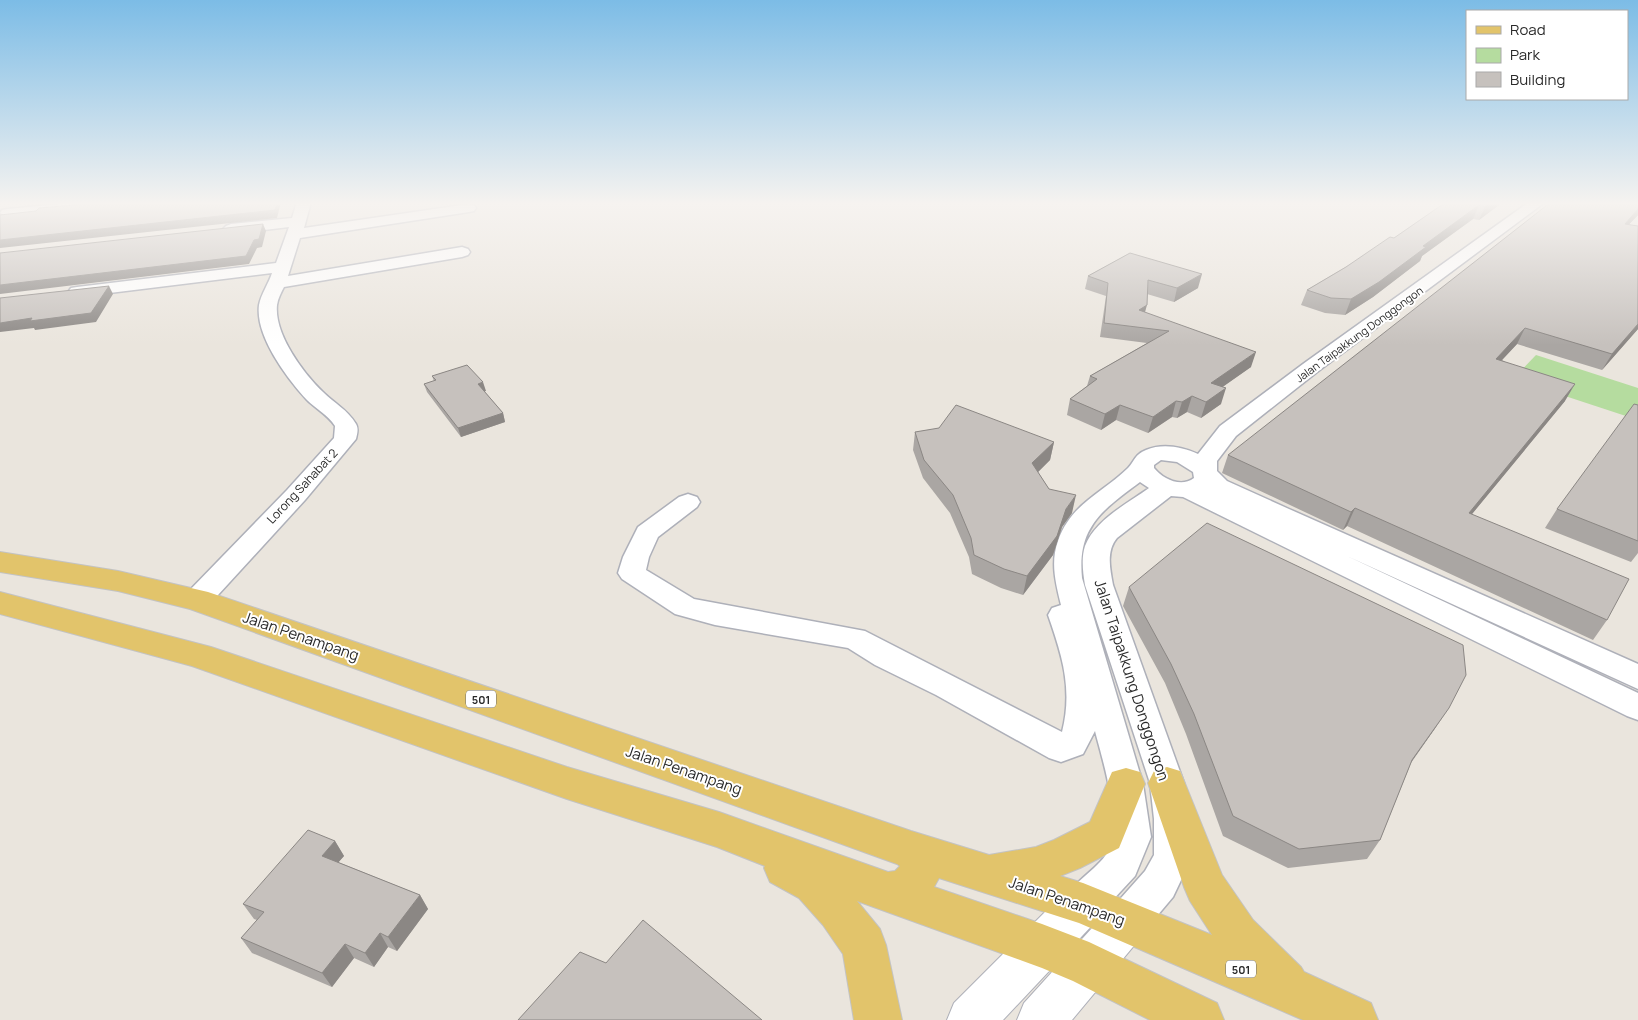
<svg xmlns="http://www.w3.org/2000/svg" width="1638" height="1020" font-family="Manrope,sans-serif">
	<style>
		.green { fill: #b5dc9f }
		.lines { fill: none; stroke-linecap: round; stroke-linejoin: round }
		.minor-casing { stroke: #aeb0b9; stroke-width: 3 }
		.secondary-casing { stroke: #aeb0b9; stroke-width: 2 }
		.primary-casing { stroke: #c3c3c3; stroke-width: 2 }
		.minor { fill: #fff; fill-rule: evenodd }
		.secondary { fill: #fff; fill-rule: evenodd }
		.primary { fill: #e2c46b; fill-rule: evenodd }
		.wall { fill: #aaa6a3 }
		.shaded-wall { fill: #8b8784 }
		.building { fill: #c6c1bd; stroke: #8b8784 }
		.labels { text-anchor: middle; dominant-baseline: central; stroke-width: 4; stroke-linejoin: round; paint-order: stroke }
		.far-street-label { font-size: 11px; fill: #2a2a2a; stroke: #fff }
		.shield { fill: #fff; stroke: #6a6a6a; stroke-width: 1 }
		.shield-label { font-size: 11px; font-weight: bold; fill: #2a2a2a }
		.street-label { font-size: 12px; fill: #2a2a2a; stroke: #fff }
		.near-street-label { font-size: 15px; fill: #2a2a2a; stroke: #fff }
	</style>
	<rect width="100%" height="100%" fill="#eae5dd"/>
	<path class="green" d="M 1536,355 L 1638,388 L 1638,420 L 1513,379 Z"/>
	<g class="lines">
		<defs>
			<path id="minor" d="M 82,202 L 136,202 L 129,206 L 7,217 L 0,213 L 2,210 L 7,209 Z
				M 297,202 L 311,202 L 304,228 L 469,204 L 474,205 L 476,208 L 474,211 L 469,212 L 300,238 L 288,276 L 462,247 L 468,249 L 470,252 L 468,255 L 462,257 L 284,287 C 281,293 278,298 277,305 C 274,334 303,373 323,392 C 334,403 348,410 356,424 C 359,429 357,434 356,439 L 305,500 L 207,607 L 197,610 L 187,607 L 183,600 L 187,593 L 287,490 L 334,438 L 335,426 C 328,415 316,409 307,400 C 287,378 255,336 259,305 C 261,294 269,283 272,273 L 77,297 L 71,296 L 68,292 L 71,288 L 77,287 L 276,263 L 289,227 L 231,234 L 226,232 L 223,229 L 226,226 L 231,224 L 292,218 Z
				M 1529,202 L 1545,202 L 1317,372 L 1236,436 L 1217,461 L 1217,471 L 1227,481 L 1289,509 L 1638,664 L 1638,689 L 1347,556 L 1638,693 L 1638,720 L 1627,716 L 1183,497 L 1171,496 L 1117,538 C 1106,551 1110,569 1113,585 L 1184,783 L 1190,819 L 1192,857 L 1173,897 L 1141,935 L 1127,940 L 1113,935 L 1107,921 L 1113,907 L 1145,871 L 1154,855 L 1154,819 L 1150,783 L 1085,585 C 1083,573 1081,558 1085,546 C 1095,520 1128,503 1149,488 L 1140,482 C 1103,510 1077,526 1082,578 L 1143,784 L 1151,837 L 1135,876 L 1097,917 L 1083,923 L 1069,917 L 1063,904 C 1074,879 1095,872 1108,852 C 1124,828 1102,758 1095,731 L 1083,754 L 1061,762 L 1049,758 L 936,695 L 875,665 L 848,648 L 715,625 L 675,614 L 622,579 L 618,573 L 623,557 L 638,527 L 679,497 L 688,494 L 697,497 L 700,502 L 697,507 L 658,537 L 649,557 L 646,570 L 694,599 L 865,631 L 1062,732 C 1073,689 1062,655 1048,615 L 1052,608 L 1061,605 C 1056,584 1050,563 1058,541 C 1071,503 1103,493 1128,468 C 1134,462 1135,454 1146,450 C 1163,443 1182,447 1198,454 L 1220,426 L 1303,364 ZM 1161,460 L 1177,462 L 1193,472 L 1194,478 C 1181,488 1163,479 1154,468 L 1154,465 Z"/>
			<path id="secondary" d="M 1083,883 L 1098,889 L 1104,904 L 1098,919 L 1003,1020 L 947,1020 L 954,1003 L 1068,889 Z
				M 1127,900 L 1142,906 L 1149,921 L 1142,936 L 1072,1020 L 1017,1020 L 1024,1003 L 1112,906 Z"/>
			<path id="primary" d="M 0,552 L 118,571 L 208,592 L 911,831 L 989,855 L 1036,847 L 1054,840 L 1090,822 L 1112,772 L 1126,768 L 1140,772 L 1145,784 L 1119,848 L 1080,868 L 1060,876 L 1083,883 L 1212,935 L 1190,901 L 1184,887 L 1148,783 L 1154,771 L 1167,767 L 1180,771 L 1222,875 L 1253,920 L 1301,967 L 1304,972 L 1371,1003 L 1378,1020 L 1303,1020 L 1079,923 L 939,878 L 934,887 L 1042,924 L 1089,942 L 1217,1003 L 1224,1020 L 1150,1020 L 1073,981 L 1042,968 L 857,901 L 880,929 L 886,945 L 902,1020 L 854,1020 L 843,954 L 823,925 L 799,898 L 770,882 L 764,868 L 765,866 L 717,847 L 567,799 L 192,666 L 0,614 L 0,592 L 211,647 L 567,767 L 719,812 L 888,872 L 895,871 L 900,866 L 897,864 L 190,609 L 118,591 L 0,572 Z"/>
		</defs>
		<use href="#minor" class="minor-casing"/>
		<use href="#secondary" class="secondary-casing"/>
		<use href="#primary" class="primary-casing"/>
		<use href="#minor" class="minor"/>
		<use href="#secondary" class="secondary"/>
		<use href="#primary" class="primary"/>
	</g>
	<path class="wall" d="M 1446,202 L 1503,202 L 1479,220 L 1473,219 L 1422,256 L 1420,261 L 1373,297 L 1345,315 L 1325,313 L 1301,305 L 1307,290 L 1394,238 Z
		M 1638,202 L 1638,215 L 1629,224 L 1638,329 L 1602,370 L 1517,344 L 1502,360 L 1565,401 L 1472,514 L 1607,620 L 1593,640 L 1347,526 L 1343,530 L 1222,473 L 1228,455 Z
		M 1130,253 L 1198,288 L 1174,302 L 1147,294 L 1145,312 L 1251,367 L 1222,387 L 1221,404 L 1201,418 L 1187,412 L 1177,418 L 1172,417 L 1148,433 L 1116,420 L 1101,430 L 1067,415 L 1070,399 L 1087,386 L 1090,376 L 1147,343 L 1100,337 L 1106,296 L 1085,289 L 1088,276 Z
		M 432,376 L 486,391 L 484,391 L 503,413 L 505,422 L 461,437 L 427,392 L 424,384 L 434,381 Z
		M 1638,405 L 1638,553 L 1631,562 L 1545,528 L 1557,509 Z
		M 915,432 L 1054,442 L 1050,460 L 1038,472 L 1049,489 L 1072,513 L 1062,527 L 1053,555 L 1023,595 L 1001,588 L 972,574 L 969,557 L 950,513 L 923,478 L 913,450 Z
		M 1129,587 L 1436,727 L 1411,763 L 1380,840 L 1367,859 L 1288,868 L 1223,836 L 1186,734 L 1165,683 L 1123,606 Z
		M 335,841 L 344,856 L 338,862 L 420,895 L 428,909 L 397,951 L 388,947 L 374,967 L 354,958 L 332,987 L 252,953 L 241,938 L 257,920 L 254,919 L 243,904 Z"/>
	<path class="shaded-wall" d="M 277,202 L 281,202 L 277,218 L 0,248 L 0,240 Z
		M 1491,202 L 1503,202 L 1479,220 L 1485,207 Z
		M 1479,205 L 1473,219 L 1422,256 L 1420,261 L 1373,297 L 1345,315 L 1351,299 L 1423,246 Z
		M 1638,209 L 1638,215 L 1617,237 L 1625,224 Z
		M 263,224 L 266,231 L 262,247 L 257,248 L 249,264 L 0,294 L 0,285 L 254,240 Z
		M 1202,274 L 1198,288 L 1174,302 L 1177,288 Z
		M 109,286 L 113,294 L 96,322 L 35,330 L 34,328 L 0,332 L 0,323 Z
		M 1147,305 L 1143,319 L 1139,310 Z
		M 1638,324 L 1638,329 L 1602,370 L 1612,354 Z
		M 1525,328 L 1517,344 L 1488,375 L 1496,359 Z
		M 1256,352 L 1251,367 L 1207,398 L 1211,383 Z
		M 483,382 L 486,391 L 480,393 L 478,384 Z
		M 1575,384 L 1565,401 L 1458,531 L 1469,513 Z
		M 1226,388 L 1221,404 L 1201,418 L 1206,402 Z
		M 1192,396 L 1187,412 L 1177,418 L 1182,402 Z
		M 1176,401 L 1172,417 L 1148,433 L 1153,417 Z
		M 1120,405 L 1116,420 L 1101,430 L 1105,414 Z
		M 503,413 L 505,422 L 461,437 L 458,428 Z
		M 1054,442 L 1050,460 L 1029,481 L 1032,463 Z
		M 1076,495 L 1072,513 L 1062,527 L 1053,555 L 1023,595 L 1027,576 L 1066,509 Z
		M 1355,508 L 1347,526 L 1343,530 L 1351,512 Z
		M 1449,708 L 1436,727 L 1399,779 L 1412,760 Z
		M 335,841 L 344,856 L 331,871 L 322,856 Z
		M 420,895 L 428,909 L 397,951 L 388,937 Z
		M 380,933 L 388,947 L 374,967 L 365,953 Z
		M 345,944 L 354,958 L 332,987 L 322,973 Z"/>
	<path class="building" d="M 107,202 L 277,202 L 275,210 L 0,240 L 0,215 L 36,211 L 39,208 Z
		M 1446,202 L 1491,202 L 1485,207 L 1479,205 L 1423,246 L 1426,247 L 1379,282 L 1351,299 L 1331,298 L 1307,290 L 1346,267 L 1390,237 L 1394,238 Z
		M 1551,202 L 1638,202 L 1638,209 L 1625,224 L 1638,226 L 1638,324 L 1612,354 L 1525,328 L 1496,359 L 1575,384 L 1469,513 L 1629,579 L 1607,620 L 1355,508 L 1351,512 L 1228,455 Z
		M 263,224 L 259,239 L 254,240 L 246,256 L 0,285 L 0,253 Z
		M 1130,253 L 1202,274 L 1177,288 L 1148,280 L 1147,305 L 1139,310 L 1256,352 L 1211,383 L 1226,388 L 1206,402 L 1192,396 L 1182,402 L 1176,401 L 1153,417 L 1120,405 L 1105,414 L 1070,399 L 1097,379 L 1090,376 L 1169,331 L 1104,323 L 1108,283 L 1088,276 Z
		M 109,286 L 91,313 L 30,321 L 32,318 L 0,323 L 0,298 Z
		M 467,365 L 483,382 L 478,384 L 503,413 L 458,428 L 424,384 L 436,380 L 432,376 Z
		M 1634,404 L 1638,405 L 1638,541 L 1557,509 Z
		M 956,405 L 1054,442 L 1032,463 L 1049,489 L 1076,495 L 1066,509 L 1057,536 L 1027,576 L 1004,569 L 974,555 L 971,538 L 953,495 L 924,460 L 915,432 L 939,428 Z
		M 1207,523 L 1463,645 L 1466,675 L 1449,708 L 1412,760 L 1380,840 L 1299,849 L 1233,816 L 1194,714 L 1171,664 L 1129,587 Z
		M 308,830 L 335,841 L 322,856 L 420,895 L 388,937 L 380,933 L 365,953 L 345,944 L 322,973 L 241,938 L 264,912 L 243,904 Z
		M 643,920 L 762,1020 L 518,1020 L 580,952 L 606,963 Z"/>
	<linearGradient id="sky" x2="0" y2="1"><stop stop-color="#7cbce6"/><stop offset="0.59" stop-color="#f6f3f0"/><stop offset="1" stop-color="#f6f3f0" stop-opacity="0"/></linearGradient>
	<rect width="1638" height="345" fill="url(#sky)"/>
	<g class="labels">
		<g class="far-street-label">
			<text transform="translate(1359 334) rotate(-36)">Jalan Taipakkung Donggongon</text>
		</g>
		<g class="shield">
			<rect x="466" y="690.5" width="30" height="17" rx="4"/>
			<rect x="1226" y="960.5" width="30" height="17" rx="4"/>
		</g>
		<g class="shield-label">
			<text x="481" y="699">501</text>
			<text x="1241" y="969">501</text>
		</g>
		<g class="street-label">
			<text transform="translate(302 486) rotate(-47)">Lorong Sahabat 2</text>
		</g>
		<g class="near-street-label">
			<text transform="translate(301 636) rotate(19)">Jalan Penampang</text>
			<text transform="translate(1132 680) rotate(72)">Jalan Taipakkung Donggongon</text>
			<text transform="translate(684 770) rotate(19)">Jalan Penampang</text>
			<text transform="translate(1067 901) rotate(19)">Jalan Penampang</text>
		</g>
	</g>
	<rect x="1466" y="10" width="162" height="90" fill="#ffffff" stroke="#aaaaaa"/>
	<rect x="1476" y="26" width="25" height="8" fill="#e2c46b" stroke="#aaaaaa"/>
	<text x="1510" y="35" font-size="15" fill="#2a2a2a">Road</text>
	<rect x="1476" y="48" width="25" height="15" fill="#b5dc9f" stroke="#aaaaaa"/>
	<text x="1510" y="60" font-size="15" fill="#2a2a2a">Park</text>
	<rect x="1476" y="72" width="25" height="15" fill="#c6c1bd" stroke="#aaaaaa"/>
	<text x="1510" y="85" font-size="15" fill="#2a2a2a">Building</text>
</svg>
